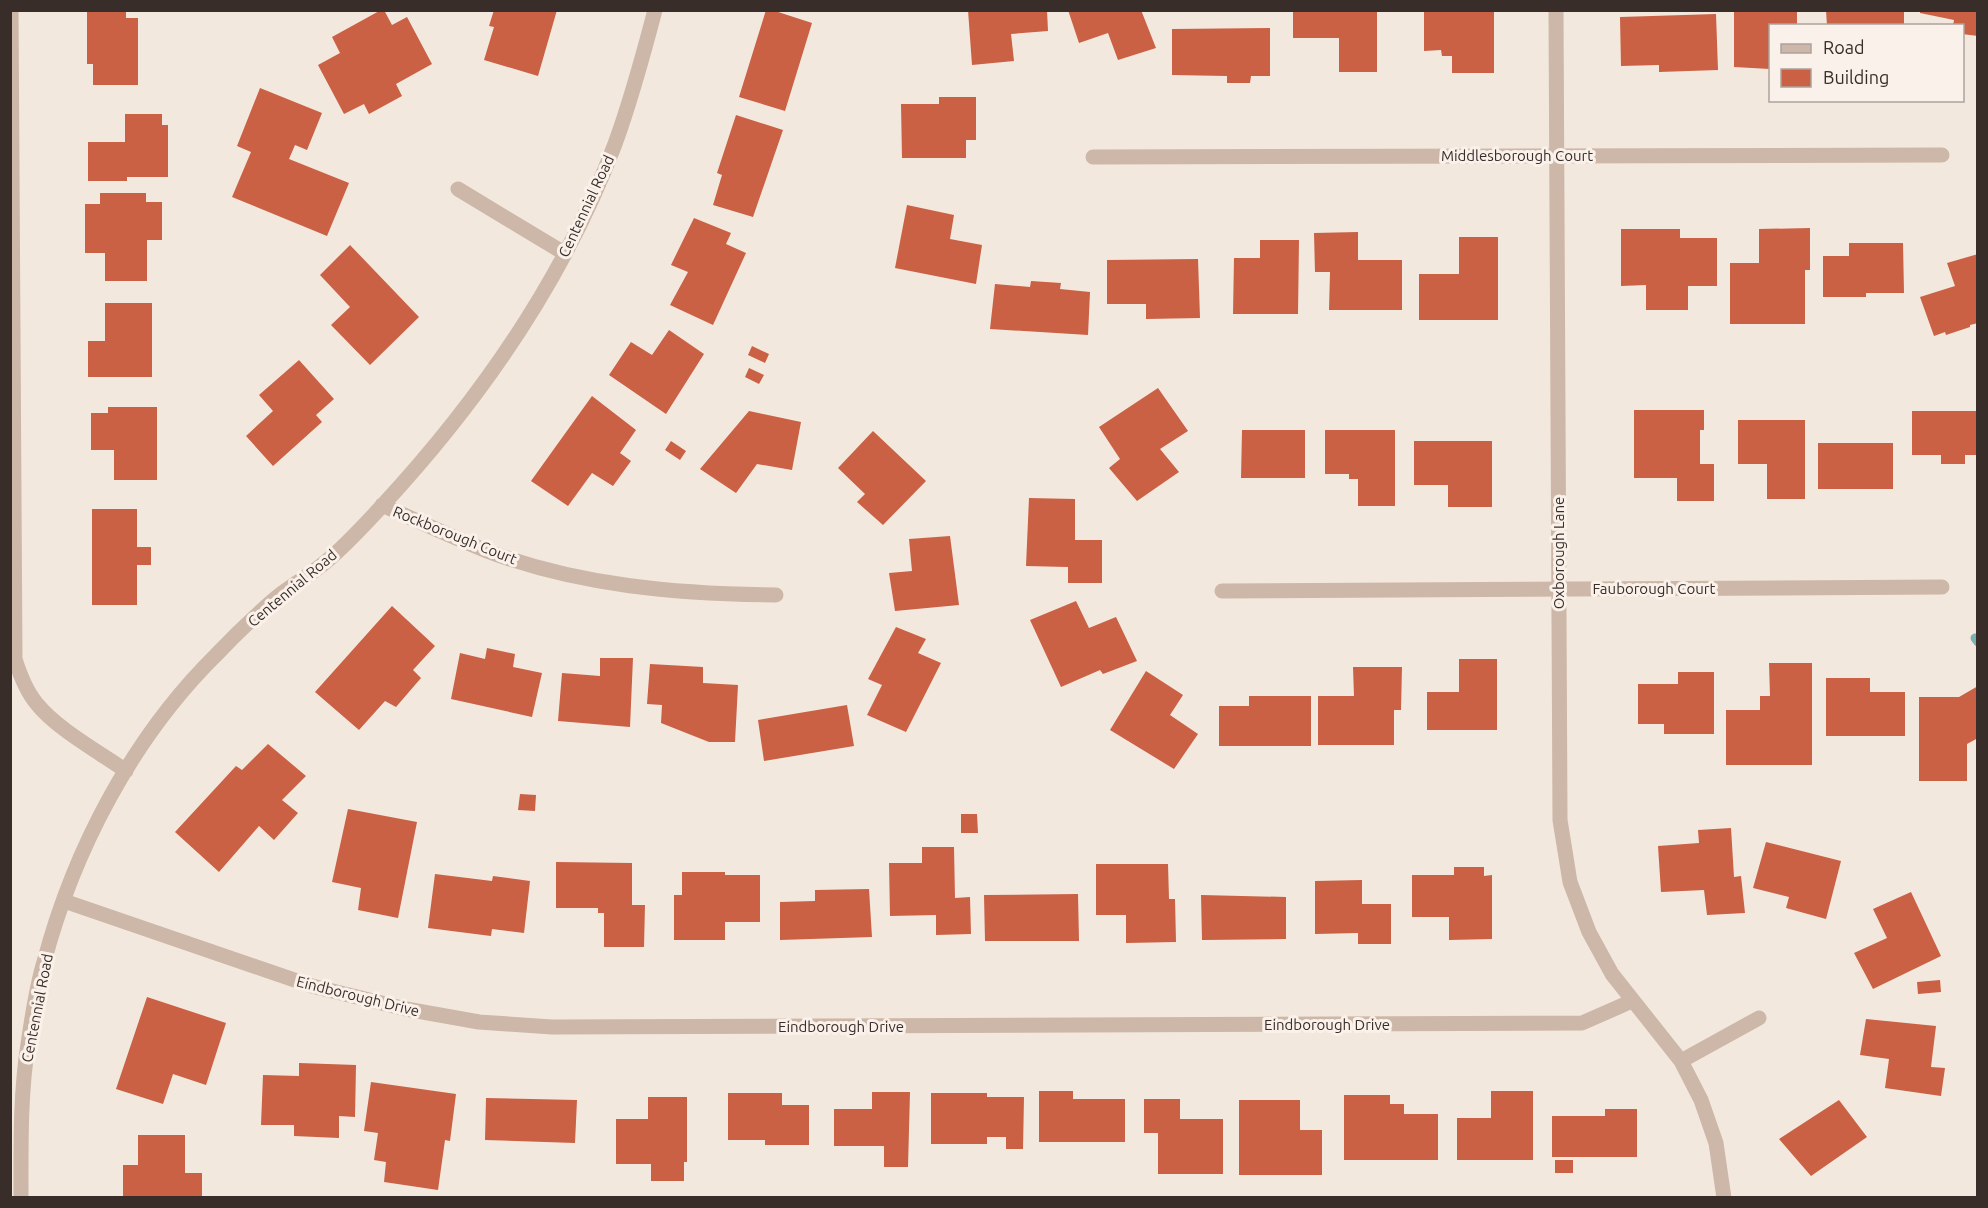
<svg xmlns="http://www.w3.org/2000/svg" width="1988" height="1208" font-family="Ubuntu,sans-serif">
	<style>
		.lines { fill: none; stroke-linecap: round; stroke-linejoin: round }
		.stream { stroke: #7bb1b1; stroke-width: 9 }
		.building { fill: #ca6044 }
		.minor { stroke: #ccb7a8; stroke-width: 15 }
		.labels { text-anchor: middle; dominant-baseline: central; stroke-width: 6; stroke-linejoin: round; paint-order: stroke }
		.street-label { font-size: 15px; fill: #392d29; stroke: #faf2ea }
	</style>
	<rect width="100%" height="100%" fill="#f3e8dd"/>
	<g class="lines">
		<path class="stream" d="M 1975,638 L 1978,642"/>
	</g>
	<path class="building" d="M 87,10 L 126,10 L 126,18 L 138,18 L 138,85 L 93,85 L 93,64 L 87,64 Z
		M 381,10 L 384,10 L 392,25 L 407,17 L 432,64 L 396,84 L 402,96 L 369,114 L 364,104 L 344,114 L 318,65 L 340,53 L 332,37 Z
		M 494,10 L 557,10 L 538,76 L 484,60 L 494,27 L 489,26 Z
		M 766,10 L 772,10 L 812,23 L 785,111 L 739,97 Z
		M 968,10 L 1047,10 L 1048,31 L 1011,34 L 1014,61 L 972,65 Z
		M 1068,10 L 1141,10 L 1156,48 L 1118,60 L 1108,33 L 1079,43 Z
		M 1293,10 L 1377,10 L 1377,72 L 1339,72 L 1339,38 L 1293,38 Z
		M 1424,10 L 1494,10 L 1494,73 L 1452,73 L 1452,56 L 1442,56 L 1441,50 L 1424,51 Z
		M 1734,10 L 1797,10 L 1797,26 L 1770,26 L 1770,69 L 1734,67 Z
		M 1826,10 L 1904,10 L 1904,26 L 1827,26 Z
		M 1920,10 L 1978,10 L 1978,36 L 1962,34 L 1962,26 L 1953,26 L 1954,20 L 1920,13 Z
		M 1716,14 L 1718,70 L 1659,72 L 1659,65 L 1621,66 L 1620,17 Z
		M 1270,28 L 1270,76 L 1251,76 L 1250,83 L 1227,83 L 1227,76 L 1172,75 L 1172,29 Z
		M 260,88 L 322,113 L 307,150 L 295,145 L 289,159 L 349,183 L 327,236 L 232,197 L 251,152 L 237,146 Z
		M 939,97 L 976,97 L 976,140 L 966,140 L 966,158 L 902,158 L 901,104 L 939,104 Z
		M 125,114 L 162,114 L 162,125 L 168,125 L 168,177 L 127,177 L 127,181 L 88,181 L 88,142 L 125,142 Z
		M 736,115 L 783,130 L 753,217 L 713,205 L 722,175 L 717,173 Z
		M 100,193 L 146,193 L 146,202 L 162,202 L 162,240 L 147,240 L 147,281 L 105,281 L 105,253 L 85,253 L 85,204 L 100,204 Z
		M 907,205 L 954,215 L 950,239 L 982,245 L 976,284 L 895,268 Z
		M 694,218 L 731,233 L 726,244 L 746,253 L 713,325 L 670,305 L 688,272 L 671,265 Z
		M 1810,228 L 1810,270 L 1805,270 L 1805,324 L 1730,324 L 1730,263 L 1759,263 L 1759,229 Z
		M 1621,229 L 1680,229 L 1680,238 L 1717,238 L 1717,286 L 1688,286 L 1688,310 L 1646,310 L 1646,285 L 1621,286 Z
		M 1358,232 L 1358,260 L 1402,260 L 1402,310 L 1329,310 L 1330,272 L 1315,272 L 1314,233 Z
		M 1459,237 L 1498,237 L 1498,320 L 1419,320 L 1419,274 L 1459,274 Z
		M 1260,240 L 1299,240 L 1298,314 L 1233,314 L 1234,258 L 1260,258 Z
		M 1849,243 L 1903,243 L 1904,293 L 1866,293 L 1866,297 L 1823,297 L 1823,256 L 1849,256 Z
		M 350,245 L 419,317 L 370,365 L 331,325 L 350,307 L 320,275 Z
		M 1978,254 L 1978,323 L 1970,325 L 1970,327 L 1946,335 L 1945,332 L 1934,336 L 1920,297 L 1955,286 L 1947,263 Z
		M 1198,259 L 1200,318 L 1146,319 L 1146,304 L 1107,304 L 1107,260 Z
		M 1031,281 L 1061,283 L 1060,289 L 1090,292 L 1088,335 L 990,329 L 995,284 L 1030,287 Z
		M 105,303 L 152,303 L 152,377 L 88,377 L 88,341 L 105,341 Z
		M 669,330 L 704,354 L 666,414 L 609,375 L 631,342 L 652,355 Z
		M 752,346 L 769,354 L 765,363 L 748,355 Z
		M 299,360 L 334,399 L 316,415 L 322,422 L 273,466 L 246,436 L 273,411 L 259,395 Z
		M 749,368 L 764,375 L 759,384 L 745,377 Z
		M 1158,388 L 1188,431 L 1160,449 L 1179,472 L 1137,501 L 1109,468 L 1120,459 L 1099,427 Z
		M 592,396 L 636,430 L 620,453 L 631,461 L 613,486 L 592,473 L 568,506 L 531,481 Z
		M 108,407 L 157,407 L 157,480 L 114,480 L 114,450 L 91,450 L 91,413 L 108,413 Z
		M 1634,410 L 1704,410 L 1704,430 L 1700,430 L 1700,464 L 1714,464 L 1714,501 L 1677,501 L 1677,478 L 1634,478 Z
		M 749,411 L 801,422 L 792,470 L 757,464 L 736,493 L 700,469 Z
		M 1912,411 L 1978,411 L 1978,455 L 1965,455 L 1965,464 L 1941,464 L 1941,455 L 1912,455 Z
		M 1738,420 L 1805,420 L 1805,499 L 1767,499 L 1767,464 L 1738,464 Z
		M 1242,430 L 1305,430 L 1305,478 L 1241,478 Z
		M 1325,430 L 1395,430 L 1395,506 L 1358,506 L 1358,479 L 1349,479 L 1349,474 L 1325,474 Z
		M 873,431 L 926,481 L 883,525 L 857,502 L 865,494 L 838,468 Z
		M 671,441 L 686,451 L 680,460 L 665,450 Z
		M 1414,441 L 1492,441 L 1492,507 L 1448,507 L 1448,485 L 1414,485 Z
		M 1818,443 L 1893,443 L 1893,489 L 1818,489 Z
		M 1029,498 L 1075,499 L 1075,540 L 1102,540 L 1102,583 L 1068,583 L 1068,567 L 1026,566 Z
		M 92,509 L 137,509 L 137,547 L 151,547 L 151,565 L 137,565 L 137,605 L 92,605 Z
		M 950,536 L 959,605 L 895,611 L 889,573 L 912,571 L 909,539 Z
		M 1076,601 L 1089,628 L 1116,617 L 1137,661 L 1103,674 L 1100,670 L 1061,687 L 1030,620 Z
		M 392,606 L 435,646 L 413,670 L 421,678 L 396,707 L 385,701 L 359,730 L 315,692 Z
		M 896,627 L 926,639 L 918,653 L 941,663 L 906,732 L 867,715 L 882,685 L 868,679 Z
		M 487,648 L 515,654 L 513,667 L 542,673 L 532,717 L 451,699 L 460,653 L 485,659 Z
		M 600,658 L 633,658 L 630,727 L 558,721 L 562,673 L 600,676 Z
		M 1459,659 L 1497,659 L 1497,730 L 1427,730 L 1427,692 L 1459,692 Z
		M 1769,663 L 1812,663 L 1812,765 L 1726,765 L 1726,710 L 1760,710 L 1760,696 L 1770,696 Z
		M 650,664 L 703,667 L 703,683 L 738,685 L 735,742 L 709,742 L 661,723 L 662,705 L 647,704 Z
		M 1353,667 L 1402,667 L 1401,710 L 1394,710 L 1394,745 L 1318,745 L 1318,696 L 1354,696 Z
		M 1146,671 L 1183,695 L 1170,715 L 1198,734 L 1174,769 L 1110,730 Z
		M 1678,672 L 1714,672 L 1714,734 L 1664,734 L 1664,724 L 1638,724 L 1638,684 L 1678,684 Z
		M 1826,678 L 1870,678 L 1870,692 L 1905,692 L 1905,736 L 1826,736 Z
		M 1978,686 L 1978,738 L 1967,744 L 1967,781 L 1919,781 L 1919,697 L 1959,697 Z
		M 1249,696 L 1311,696 L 1311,746 L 1219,746 L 1219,706 L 1249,706 Z
		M 847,705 L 854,746 L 764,761 L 758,720 Z
		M 268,744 L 306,776 L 282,800 L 298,813 L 274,840 L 259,826 L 219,872 L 175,832 L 236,766 L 242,770 Z
		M 520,794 L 536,795 L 535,811 L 518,810 Z
		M 348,809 L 417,822 L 398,918 L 358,910 L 361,888 L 332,882 Z
		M 961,814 L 977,814 L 978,833 L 961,833 Z
		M 1731,828 L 1734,877 L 1741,876 L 1745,913 L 1707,915 L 1704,890 L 1661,892 L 1658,846 L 1699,843 L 1698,830 Z
		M 1766,842 L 1841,861 L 1826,919 L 1786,908 L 1789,897 L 1753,888 Z
		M 922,847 L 954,847 L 955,898 L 970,897 L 971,934 L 936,935 L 936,915 L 890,916 L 889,863 L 922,863 Z
		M 556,862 L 632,863 L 632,905 L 645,905 L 644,947 L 604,947 L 604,913 L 598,913 L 598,908 L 556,908 Z
		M 1096,864 L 1168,864 L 1169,899 L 1175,899 L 1176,942 L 1126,943 L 1126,915 L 1096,915 Z
		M 1454,867 L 1484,867 L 1484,876 L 1492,875 L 1492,939 L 1449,940 L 1449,917 L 1412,917 L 1412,875 L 1454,875 Z
		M 682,872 L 725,872 L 725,875 L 760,875 L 760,922 L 725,922 L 725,940 L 674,940 L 674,895 L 682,895 Z
		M 435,874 L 492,881 L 493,876 L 530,881 L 524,933 L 492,929 L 491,936 L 428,928 Z
		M 1362,880 L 1362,904 L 1391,904 L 1391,944 L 1358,944 L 1358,933 L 1315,934 L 1315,881 Z
		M 869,889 L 872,937 L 780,940 L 780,902 L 815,901 L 815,890 Z
		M 1911,892 L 1941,956 L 1873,989 L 1854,953 L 1887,938 L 1873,909 Z
		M 1078,894 L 1079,941 L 985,941 L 984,895 Z
		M 1201,895 L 1286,897 L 1286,939 L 1202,940 Z
		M 1940,980 L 1941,992 L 1918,994 L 1917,982 Z
		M 147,997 L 226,1023 L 206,1085 L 173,1074 L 163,1104 L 116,1089 Z
		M 1866,1019 L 1936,1026 L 1931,1067 L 1945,1068 L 1941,1096 L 1885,1088 L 1889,1059 L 1860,1055 Z
		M 299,1063 L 356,1065 L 355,1117 L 339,1116 L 339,1138 L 294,1136 L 294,1125 L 261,1125 L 263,1075 L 299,1076 Z
		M 371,1082 L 456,1094 L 450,1141 L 445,1140 L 438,1190 L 384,1182 L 386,1162 L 374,1160 L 378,1133 L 364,1131 Z
		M 1039,1091 L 1073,1091 L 1073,1099 L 1125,1099 L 1125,1142 L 1039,1142 Z
		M 1491,1091 L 1533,1091 L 1533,1160 L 1457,1160 L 1457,1118 L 1491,1118 Z
		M 872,1092 L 910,1092 L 908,1167 L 884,1167 L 884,1146 L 834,1146 L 834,1109 L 872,1109 Z
		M 728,1093 L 782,1093 L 782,1105 L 809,1105 L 809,1145 L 765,1145 L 765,1140 L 728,1140 Z
		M 931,1093 L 987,1093 L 987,1097 L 1024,1097 L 1023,1149 L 1006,1149 L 1006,1137 L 987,1137 L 987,1144 L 931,1144 Z
		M 1344,1095 L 1390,1095 L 1390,1104 L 1404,1104 L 1404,1114 L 1438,1114 L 1438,1160 L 1344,1160 Z
		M 648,1097 L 687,1097 L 687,1162 L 684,1162 L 684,1181 L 651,1181 L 651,1164 L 616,1164 L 616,1119 L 648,1119 Z
		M 486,1098 L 577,1100 L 575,1143 L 485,1140 Z
		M 1144,1099 L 1180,1099 L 1180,1119 L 1223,1119 L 1223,1174 L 1158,1174 L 1158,1133 L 1144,1133 Z
		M 1239,1100 L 1300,1100 L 1300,1130 L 1322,1130 L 1322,1175 L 1239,1175 Z
		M 1839,1100 L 1867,1137 L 1811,1176 L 1779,1139 Z
		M 1605,1109 L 1637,1109 L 1637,1157 L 1552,1157 L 1552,1116 L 1605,1116 Z
		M 138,1135 L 185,1135 L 185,1173 L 202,1173 L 202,1198 L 123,1198 L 123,1165 L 138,1165 Z
		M 1555,1160 L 1573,1160 L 1573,1173 L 1555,1173 Z"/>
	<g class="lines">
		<path class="minor" d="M 11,10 L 15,659 C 20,675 26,691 37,704 C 57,729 99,752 126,771
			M 1556,10 L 1560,820 L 1570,882 L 1589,932 L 1612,974 L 1681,1061 L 1701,1100 L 1716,1143 L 1724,1198
			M 1093,157 L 1942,155
			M 458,189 L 564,253
			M 382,505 C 417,521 452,537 487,551 C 580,586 678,594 776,595
			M 1222,591 L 1942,587
			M 64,901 L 312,986 L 406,1009 L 479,1022 L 552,1027 L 1582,1023 L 1632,1001
			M 1681,1061 L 1759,1018
			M 21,1198 C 21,1147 20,1095 28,1044 C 32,1017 36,988 44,962 C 74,849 133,737 216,655 C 235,635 256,615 277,597 C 293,584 312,574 328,560 C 347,544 365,524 382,506 C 480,400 564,279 615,144 C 631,100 643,56 655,10"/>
	</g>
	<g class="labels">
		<g class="street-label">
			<text x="1517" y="155">Middlesborough Court</text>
			<text transform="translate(586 206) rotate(-65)">Centennial Road</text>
			<text transform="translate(455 535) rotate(22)">Rockborough Court</text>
			<text transform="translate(1558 553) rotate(-90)">Oxborough Lane</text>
			<text transform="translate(292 588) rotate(-40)">Centennial Road</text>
			<text x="1654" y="588">Fauborough Court</text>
			<text transform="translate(358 996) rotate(14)">Eindborough Drive</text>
			<text transform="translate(37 1008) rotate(-79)">Centennial Road</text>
			<text x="1327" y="1024">Eindborough Drive</text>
			<text x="841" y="1026">Eindborough Drive</text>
		</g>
	</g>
	<rect width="1988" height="1208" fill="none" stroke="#392d29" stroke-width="24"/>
	<rect x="1769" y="24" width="195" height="78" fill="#faf2ea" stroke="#ada39d" stroke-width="1.5"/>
	<rect x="1781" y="44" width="30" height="9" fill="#ccb7a8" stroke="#ada39d" stroke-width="1.5"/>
	<text x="1823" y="54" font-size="18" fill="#392d29">Road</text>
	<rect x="1781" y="69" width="30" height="18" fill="#ca6044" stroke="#ada39d" stroke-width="1.5"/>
	<text x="1823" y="84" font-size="18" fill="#392d29">Building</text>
</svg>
